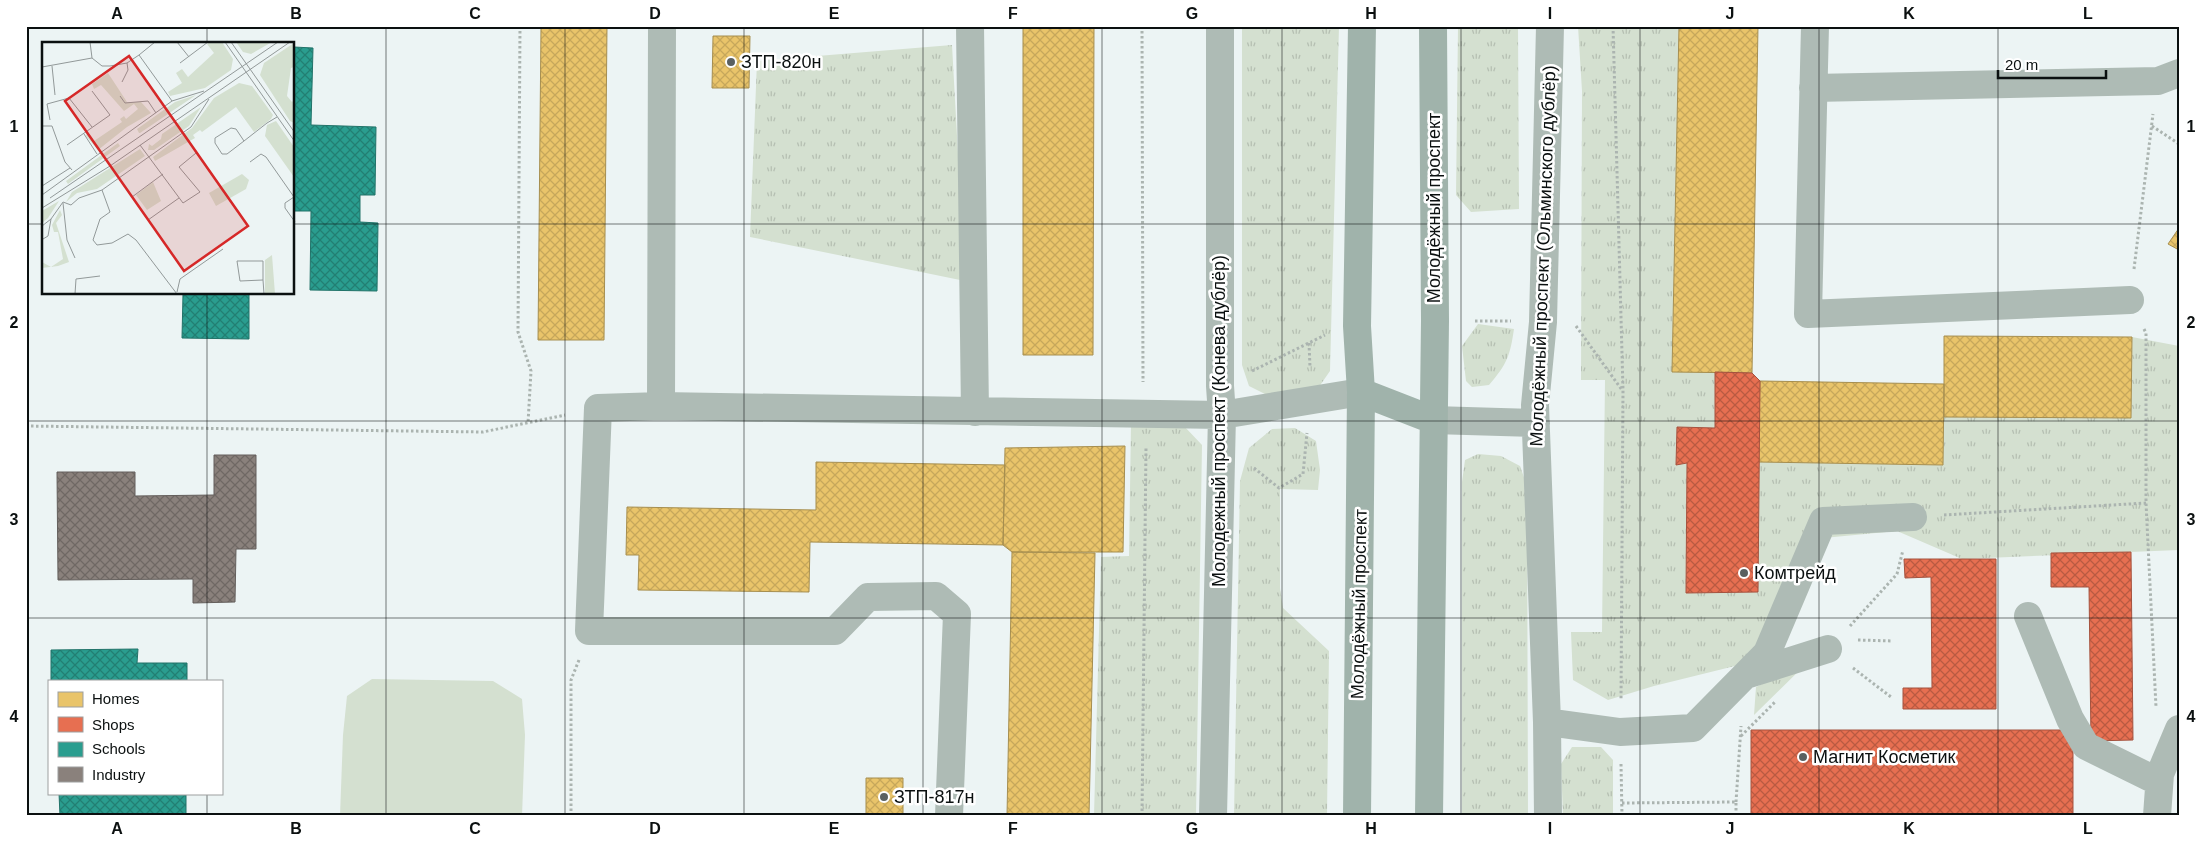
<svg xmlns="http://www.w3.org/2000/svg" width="2205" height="842" font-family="Helvetica,sans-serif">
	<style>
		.grass { fill: url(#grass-tufts) }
		.pitch { fill: #d4e0d0 }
		.homes { fill: url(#homes-cross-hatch); stroke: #a68e4f }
		.shops { fill: url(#shops-cross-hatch); stroke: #a5523e }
		.schools { fill: url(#schools-cross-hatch); stroke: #217369 }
		.industry { fill: url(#industry-cross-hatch); stroke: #645f5c }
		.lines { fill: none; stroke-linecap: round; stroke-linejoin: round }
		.path { stroke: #abb4b0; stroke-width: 3; stroke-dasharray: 2.5 2.5; stroke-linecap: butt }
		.minor { stroke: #aebbb5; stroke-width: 28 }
		.major { stroke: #a0b3ab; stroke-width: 28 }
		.grid { fill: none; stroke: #0b1010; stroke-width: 1; stroke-opacity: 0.55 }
		.poi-dot { fill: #5a6060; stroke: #fff; stroke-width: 2 }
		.labels { text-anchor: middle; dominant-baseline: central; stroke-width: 5; stroke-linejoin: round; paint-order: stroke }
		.poi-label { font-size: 18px; fill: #0b1010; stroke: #fff; text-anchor: start }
		.street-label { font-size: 18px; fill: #0b1010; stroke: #fff }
		.inset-road { fill: none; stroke: #929999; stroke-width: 1 }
		.view { fill: #d62828; fill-opacity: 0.15; stroke: #d62828; stroke-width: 2.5 }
		.inset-edge { fill: none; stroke: #0b1010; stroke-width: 2.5 }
		.neatline { fill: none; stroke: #0b1010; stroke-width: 2 }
		.grid-label { font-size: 16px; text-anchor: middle; font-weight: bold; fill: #0b1010 }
	</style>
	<defs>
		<pattern id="grass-tufts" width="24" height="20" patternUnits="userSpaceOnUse" patternTransform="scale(1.25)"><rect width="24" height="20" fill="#d4e0d0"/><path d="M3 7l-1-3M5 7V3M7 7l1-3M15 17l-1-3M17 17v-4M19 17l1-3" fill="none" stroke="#b5bfb2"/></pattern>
		<pattern id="homes-cross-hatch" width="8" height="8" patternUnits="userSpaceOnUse" patternTransform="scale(1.25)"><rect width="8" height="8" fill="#e9c46a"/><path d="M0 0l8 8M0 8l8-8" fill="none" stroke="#c6a75b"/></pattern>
		<pattern id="shops-cross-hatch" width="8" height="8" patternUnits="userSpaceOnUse" patternTransform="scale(1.25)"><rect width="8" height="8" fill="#e76f51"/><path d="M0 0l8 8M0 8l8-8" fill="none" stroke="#b95a42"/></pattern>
		<pattern id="schools-cross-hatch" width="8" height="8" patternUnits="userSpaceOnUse" patternTransform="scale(1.25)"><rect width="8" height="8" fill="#2a9d8f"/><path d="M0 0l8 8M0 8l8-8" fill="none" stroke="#227f73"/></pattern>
		<pattern id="industry-cross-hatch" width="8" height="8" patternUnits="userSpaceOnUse" patternTransform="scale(1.25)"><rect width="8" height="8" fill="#8a817c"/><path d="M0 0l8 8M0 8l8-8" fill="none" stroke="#6f6864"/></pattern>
	</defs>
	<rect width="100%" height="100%" fill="#ecf4f4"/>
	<path class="grass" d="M 1242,26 L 1339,26 L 1330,371 L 1312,397 L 1269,396 L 1249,386 L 1242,365 Z
		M 1458,26 L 1518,26 L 1519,209 L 1471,212 L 1456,195 Z
		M 1578,26 L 1679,26 L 1672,371 L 1715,372 L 1715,428 L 1677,427 L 1676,464 L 1687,463 L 1686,593 L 1758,592 L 1758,462 L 1942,465 L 1944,417 L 2130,418 L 2132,337 L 2179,346 L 2179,550 L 1962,559 L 1897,531 L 1813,539 L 1764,645 L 1735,666 L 1654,686 L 1608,700 L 1573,680 L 1571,632 L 1602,632 L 1605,380 L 1581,380 L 1582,91 Z
		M 952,45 L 965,281 L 750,237 L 757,61 Z
		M 1478,324 L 1514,329 C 1510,356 1507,364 1489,385 L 1472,387 L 1466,381 L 1462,346 Z
		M 1131,424 L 1184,426 L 1202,445 L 1196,816 L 1094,816 L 1101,557 L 1129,556 Z
		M 1295,428 L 1316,441 L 1320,470 L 1318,490 L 1280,489 L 1280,588 L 1283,608 L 1329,651 L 1327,816 L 1234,816 L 1240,481 L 1249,448 L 1272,429 Z
		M 1478,454 L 1501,456 L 1520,466 L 1527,486 L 1528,816 L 1462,816 L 1462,482 L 1465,460 Z
		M 1810,660 L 1754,715 L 1756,687 Z
		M 1572,747 L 1601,747 L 1613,760 L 1613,816 L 1563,816 L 1561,764 Z"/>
	<path class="pitch" d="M 372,679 L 493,681 L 522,699 L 525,735 L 522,816 L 340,816 L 343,735 L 347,696 Z"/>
	<path class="homes" d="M 541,26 L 607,26 L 604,340 L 538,340 Z
		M 1023,26 L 1094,26 L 1093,355 L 1023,355 Z
		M 1679,26 L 1758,26 L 1752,373 L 1672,372 Z
		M 713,36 L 750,36 L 749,88 L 712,88 Z
		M 2179,228 L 2179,250 L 2168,244 Z
		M 1944,336 L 2132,337 L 2131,418 L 1944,417 Z
		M 1760,381 L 1944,384 L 1943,465 L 1758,462 Z
		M 1125,446 L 1123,552 L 1012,552 L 1003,545 L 1005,448 Z
		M 816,462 L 1005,465 L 1003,545 L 810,542 L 809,592 L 638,590 L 639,555 L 626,555 L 627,507 L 816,510 Z
		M 1012,552 L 1095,553 L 1089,816 L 1007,816 Z
		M 866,778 L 903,778 L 903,816 L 866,816 Z"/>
	<path class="shops" d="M 1715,372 L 1752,373 L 1760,381 L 1758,592 L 1686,593 L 1687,463 L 1676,465 L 1677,427 L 1715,428 Z
		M 2131,552 L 2133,740 L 2091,741 L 2089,587 L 2051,587 L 2051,553 Z
		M 1904,559 L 1996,559 L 1996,709 L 1903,709 L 1903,688 L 1932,688 L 1931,577 L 1905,578 Z
		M 1751,730 L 2073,730 L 2073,816 L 1751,816 Z"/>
	<path class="schools" d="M 294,47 L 313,48 L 311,125 L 376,127 L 375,195 L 360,195 L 360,222 L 378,223 L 377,291 L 310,290 L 311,211 L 294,211 Z
		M 183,294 L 249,294 L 249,339 L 182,338 Z
		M 138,649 L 137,663 L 187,663 L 187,681 L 51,681 L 51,650 Z
		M 59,793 L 186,793 L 186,816 L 60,816 Z"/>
	<path class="industry" d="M 214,455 L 256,455 L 256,549 L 236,549 L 235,602 L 193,603 L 193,579 L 58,580 L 57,472 L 135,472 L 135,496 L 214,495 Z"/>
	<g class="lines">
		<path class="path" d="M 520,26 L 518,332 L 531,371 L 528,423
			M 1142,26 L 1143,382
			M 1613,26 L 1623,390 L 1621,700
			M 2152,126 L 2179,144
			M 2134,269 L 2153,114
			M 1475,321 L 1511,321
			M 1576,326 L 1622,390
			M 2144,329 L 2146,333 L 2146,503 L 2156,707
			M 1309,343 L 1310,367
			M 1252,371 L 1325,335
			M 26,426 L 483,432 L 565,415
			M 1254,468 L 1279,488 L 1303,474 L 1307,433
			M 1944,515 L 2146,503
			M 1850,626 L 1897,574 L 1903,550
			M 1858,640 L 1893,641
			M 1853,668 L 1891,697
			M 1741,736 L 1776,701
			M 1621,764 L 1622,816
			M 1736,802 L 1741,726
			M 1622,803 L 1736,802 L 1736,816
			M 571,816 L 571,680 L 579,660
			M 1142,816 L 1146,446"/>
		<path class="minor" d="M 970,26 L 975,412
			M 1815,26 L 1808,314 L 2130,300
			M 1813,88 L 2158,81 L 2179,73
			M 661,406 L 662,26
			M 1433,420 L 1536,423
			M 2028,616 L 2070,719 L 2086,746 L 2159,782
			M 1746,675 L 1828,649
			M 1547,722 L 1620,732 L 1693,728 L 1767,653 L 1823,521 L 1913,517
			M 949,816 L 957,614 L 936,596 L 868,597 L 835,631 L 589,631 L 598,408 L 661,406 L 1222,415 L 1361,392
			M 1213,816 L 1222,415 L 1220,386 L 1220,26
			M 1548,816 L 1547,722 L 1535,405 L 1543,322 L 1550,26
			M 2157,816 L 2160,774 L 2179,729"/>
		<path class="major" d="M 1361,392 L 1433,420
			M 1357,816 L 1361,392 L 1357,326 L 1362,26
			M 1429,816 L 1435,321 L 1433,26"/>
	</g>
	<path class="grid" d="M 207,26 L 207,44M 386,26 L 386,816M 565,26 L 565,816M 744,26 L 744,816M 923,26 L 923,816M 1102,26 L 1102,816M 1282,26 L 1282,816M 1461,26 L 1461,816M 1640,26 L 1640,816M 1819,26 L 1819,816M 1998,26 L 1998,816M 26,224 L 44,224M 294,224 L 2179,224M 207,294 L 207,681M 26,421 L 2179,421M 26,618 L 2179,618M 207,793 L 207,816"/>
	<g class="poi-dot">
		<circle cx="731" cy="62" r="5"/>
		<circle cx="1744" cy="573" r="5"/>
		<circle cx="1803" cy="757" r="5"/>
		<circle cx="884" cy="797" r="5"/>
	</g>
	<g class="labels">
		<g class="poi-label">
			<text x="741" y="62">ЗТП-820н</text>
			<text x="1754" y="573">Комтрейд</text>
			<text x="1813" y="757">Магнит Косметик</text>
			<text x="894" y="797">ЗТП-817н</text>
		</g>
		<g class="street-label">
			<text transform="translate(1434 208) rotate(-90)">Молодёжный проспект</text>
			<text transform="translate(1543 256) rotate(-88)">Молодёжный проспект (Ольминского дублёр)</text>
			<text transform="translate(1219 421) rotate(-90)">Молодежный проспект (Конева дублёр)</text>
			<text transform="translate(1359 604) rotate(-89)">Молодёжный проспект</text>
		</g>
	</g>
	<g transform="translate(42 42)">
		<rect width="252" height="252" fill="#ecf4f4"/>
		<path d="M 168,0 L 180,0 L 191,17 L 189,28 L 163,46 L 128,54 L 126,50 L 140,41 L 134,31 L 140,27 L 146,35 L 172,11 L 165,2 ZM 194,0 L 230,0 L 209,12 L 201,10 ZM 252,1 L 252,25 L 249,26 L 245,54 L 250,60 L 252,58 L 252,81 L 248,79 L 218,33 L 222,21 ZM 66,31 L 85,60 L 99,60 L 109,71 L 85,85 L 56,108 L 44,94 L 45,90 L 52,99 L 80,80 L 78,77 L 82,74 L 84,77 L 96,67 L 92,62 L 82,69 L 59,43 L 52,47 L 50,42 ZM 197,41 L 210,44 L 231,73 L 229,77 L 212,90 L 194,65 L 160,90 L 158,88 L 151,93 L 153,96 L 113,119 L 111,115 L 150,86 L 172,56 ZM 154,53 L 98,91 L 97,91 L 95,87 L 133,60 ZM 159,65 L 147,84 L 112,108 L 106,108 L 107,102 L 110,104 L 119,97 L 120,92 ZM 234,79 L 252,105 L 252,135 L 223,94 L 225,83 ZM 76,101 L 78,104 L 26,142 L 24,139 ZM 98,107 L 103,114 L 55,147 L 35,151 L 24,160 L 30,150 ZM 111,140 L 119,159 L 105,168 L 94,153 ZM 17,159 L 6,176 L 0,181 L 0,169 ZM 18,168 L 20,173 L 14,181 L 27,220 L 16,224 L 0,226 L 0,220 L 9,225 L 21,217 L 16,190 L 12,190 L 10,183 ZM 230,213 L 233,252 L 223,252 L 223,218 Z" fill="#d4e0d0"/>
		<path d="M 200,132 L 207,138 L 204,147 L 174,164 L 167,151 Z" fill="#d4e0d0"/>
		<path class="inset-road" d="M 48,0 L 50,16M 113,0 L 97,13 L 130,59M 135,0 L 147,15M 183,0 L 253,100M 189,0 L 253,91M 50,16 L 60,24 L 68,24 L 85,21 L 97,13M 138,21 L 166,0M 10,24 L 13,53M 0,25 L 50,16M 80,40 L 86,28 L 85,21M 78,54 L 83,61 L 106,59 L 114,71M 8,78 L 5,62 L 27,56 L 50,85M 0,84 L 10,84 L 23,120 L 30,128M 42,92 L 55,112M 202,99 L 194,87 L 189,86 L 173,96 L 173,101 L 180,112 L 185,112 L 202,99 L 225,81 L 235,75M 25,103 L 68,73 L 50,49M 98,103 L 141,161 L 158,150 L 137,125 L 154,111M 208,120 L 219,112 L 224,115 L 252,155 L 243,161 L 243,166 L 253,180M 121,132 L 90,155 L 106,178 L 137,156M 0,144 L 28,126M 60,148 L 68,170 L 58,177 L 51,198 L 55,203 L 70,201 L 86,192 L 94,198 L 135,252M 0,153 L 130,59 L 162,49M 8,156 L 236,0M 21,160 L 29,163 L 37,156 L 60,148 L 149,85 L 167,57M 21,161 L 25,198 L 33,216M 0,166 L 68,124 L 248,0M 0,184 L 9,177 L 21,160M 1,197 L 6,194 L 9,177M 221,238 L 198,239 L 195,219 L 221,219 L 221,238 L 222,252M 135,250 L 138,237 L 181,207M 33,252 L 34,237 L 58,234"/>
		<path class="view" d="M 87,14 L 206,184 L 142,229 L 23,59 Z"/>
		<rect width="252" height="252" class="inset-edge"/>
	</g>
	<rect width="2205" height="842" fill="none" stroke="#ffffff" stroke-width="55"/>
	<rect x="48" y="680" width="175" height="115" fill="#ffffff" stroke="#9d9f9f"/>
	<rect x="58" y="692" width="25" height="15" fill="#e9c46a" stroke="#9d9f9f"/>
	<text x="92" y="704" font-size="15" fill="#0b1010">Homes</text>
	<rect x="58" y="717" width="25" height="15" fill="#e76f51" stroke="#9d9f9f"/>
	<text x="92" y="730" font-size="15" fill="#0b1010">Shops</text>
	<rect x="58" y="742" width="25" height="15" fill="#2a9d8f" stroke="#9d9f9f"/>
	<text x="92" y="754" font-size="15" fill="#0b1010">Schools</text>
	<rect x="58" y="767" width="25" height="15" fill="#8a817c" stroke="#9d9f9f"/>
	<text x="92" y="780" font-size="15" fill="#0b1010">Industry</text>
	<path d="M1998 70v8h108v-8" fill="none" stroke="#0b1010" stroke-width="2.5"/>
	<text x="2005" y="70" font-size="15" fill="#0b1010" stroke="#ffffff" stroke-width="4" paint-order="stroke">20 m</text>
	<rect x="28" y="28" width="2150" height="786" class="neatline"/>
	<g class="grid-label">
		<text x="117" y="19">A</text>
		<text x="296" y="19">B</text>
		<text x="475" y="19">C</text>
		<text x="655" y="19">D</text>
		<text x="834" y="19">E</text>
		<text x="1013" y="19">F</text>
		<text x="1192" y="19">G</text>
		<text x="1371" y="19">H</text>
		<text x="1550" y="19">I</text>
		<text x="1730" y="19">J</text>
		<text x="1909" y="19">K</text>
		<text x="2088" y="19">L</text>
		<text x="14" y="132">1</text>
		<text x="2191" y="132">1</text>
		<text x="14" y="328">2</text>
		<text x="2191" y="328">2</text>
		<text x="14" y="525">3</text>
		<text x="2191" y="525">3</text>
		<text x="14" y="722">4</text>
		<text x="2191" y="722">4</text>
		<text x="117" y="834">A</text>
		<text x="296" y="834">B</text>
		<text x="475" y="834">C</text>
		<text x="655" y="834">D</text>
		<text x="834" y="834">E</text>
		<text x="1013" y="834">F</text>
		<text x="1192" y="834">G</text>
		<text x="1371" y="834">H</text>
		<text x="1550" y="834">I</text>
		<text x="1730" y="834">J</text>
		<text x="1909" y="834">K</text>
		<text x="2088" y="834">L</text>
	</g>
</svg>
